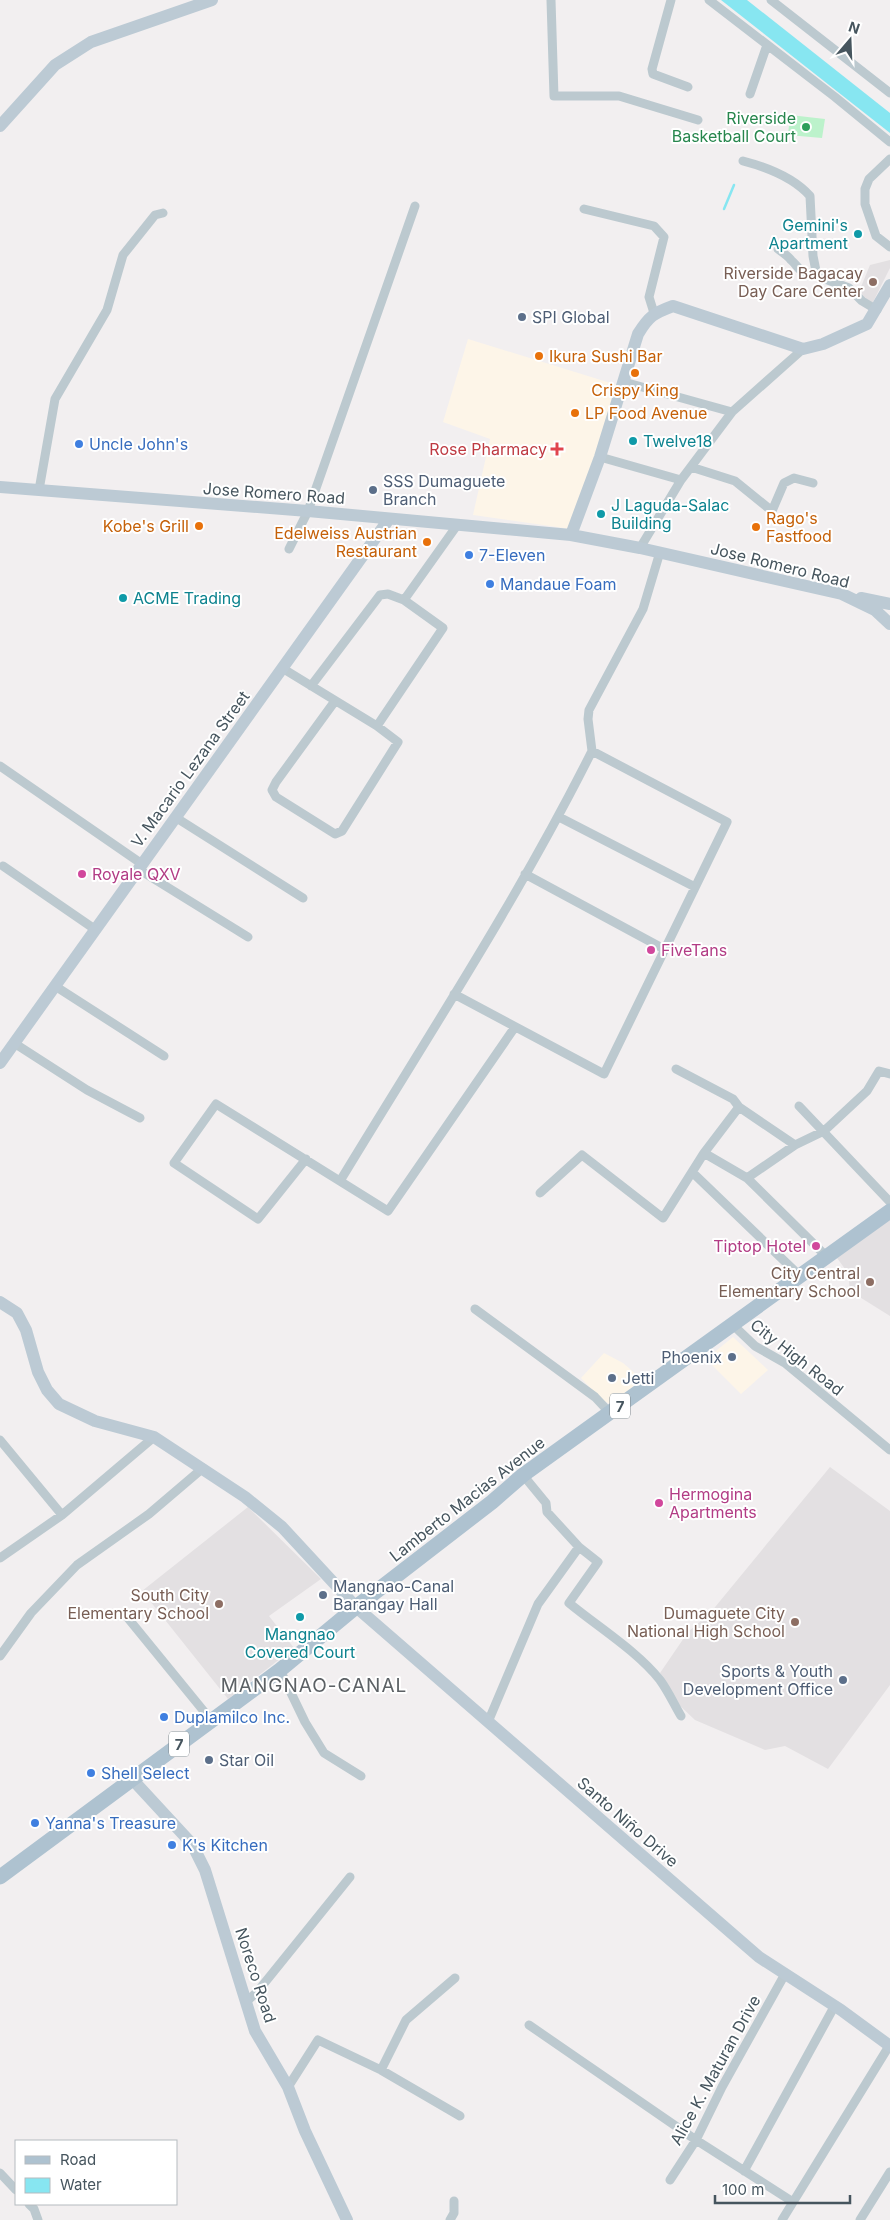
<svg xmlns="http://www.w3.org/2000/svg" width="890" height="2220" font-family="Inter,sans-serif">
	<style>
		.commercial { fill: #fdf5e8 }
		.education { fill: #e3e0e2 }
		.green { fill: #bcf2cb }
		.water { fill: #87e6f1 }
		.lines { fill: none; stroke-linecap: round; stroke-linejoin: round }
		.stream { stroke: #87e6f1; stroke-width: 2.5 }
		.street { stroke: #bcc9cf; stroke-width: 9 }
		.secondary { stroke: #bccad4; stroke-width: 12 }
		.primary { stroke: #aec2d0; stroke-width: 15 }
		.leisure-dot { fill: #2e9e5b; stroke: #fff; stroke-width: 2 }
		.culture-dot { fill: #0f9aa8; stroke: #fff; stroke-width: 2 }
		.education-dot { fill: #8d6e63; stroke: #fff; stroke-width: 2 }
		.service-dot { fill: #5c6f8a; stroke: #fff; stroke-width: 2 }
		.food-dot { fill: #e8710a; stroke: #fff; stroke-width: 2 }
		.shop-dot { fill: #3f7fe0; stroke: #fff; stroke-width: 2 }
		.health-dot { fill: #e0444e; stroke: #fff; stroke-width: 2 }
		.hotel-dot { fill: #d1479c; stroke: #fff; stroke-width: 2 }
		.labels { text-anchor: middle; dominant-baseline: central; stroke-width: 4; stroke-linejoin: round; paint-order: stroke }
		.shield { fill: #fff; stroke: #7e888e; stroke-width: 1 }
		.shield-label { font-size: 15px; font-weight: bold; fill: #46555e }
		.leisure-label { font-size: 16px; fill: #27864d; stroke: #fff; text-anchor: end }
		.culture-label { font-size: 16px; fill: #0d838f; stroke: #fff; text-anchor: start }
		.education-label { font-size: 16px; fill: #785e54; stroke: #fff; text-anchor: end }
		.service-label { font-size: 16px; fill: #4e5e75; stroke: #fff; text-anchor: start }
		.food-label { font-size: 16px; fill: #c56008; stroke: #fff; text-anchor: start }
		.shop-label { font-size: 16px; fill: #366cbe; stroke: #fff; text-anchor: start }
		.health-label { font-size: 16px; fill: #be3a42; stroke: #fff; text-anchor: end }
		.street-label { font-size: 16px; fill: #46555e; stroke: #fff }
		.hotel-label { font-size: 16px; fill: #b23c85; stroke: #fff; text-anchor: start }
		.quarter-label { font-size: 19px; letter-spacing: 1px; fill: #5c6165; stroke: #fff }
	</style>
	<rect width="100%" height="100%" fill="#f2eff0"/>
	<path class="commercial" d="M 468,339 L 617,385 L 571,529 L 473,515 L 490,439 L 443,422 Z
		M 733,1337 L 768,1370 L 741,1394 L 706,1359 Z
		M 604,1353 L 623,1363 L 645,1382 L 615,1407 L 601,1399 L 581,1378 Z"/>
	<path class="education" d="M 890,260 L 890,268 L 872,304 L 858,294 L 870,265 Z
		M 890,1218 L 890,1316 L 850,1291 L 848,1273 L 837,1258 Z
		M 830,1467 L 890,1511 L 890,1685 L 828,1769 L 785,1746 L 765,1750 L 695,1720 L 676,1702 L 660,1673 L 688,1632 L 711,1612 Z
		M 248,1507 L 321,1579 L 269,1616 L 294,1648 L 228,1699 L 142,1591 Z"/>
	<path class="green" d="M 790,115 L 825,119 L 822,138 L 788,135 Z"/>
	<path class="water" d="M 721,0 L 747,0 L 890,113 L 890,133 Z"/>
	<g class="lines">
		<path class="stream" d="M 724,209 L 734,185"/>
		<path class="street" d="M 551,0 L 554,96 L 619,96 L 698,120
			M 671,0 L 652,69 L 653,74 L 688,87
			M 709,0 L 835,97 L 890,142
			M 771,0 L 890,93
			M 750,94 L 767,45
			M 890,159 L 869,179 L 865,189 L 865,204 L 876,236 L 890,247
			M 743,161 C 766,167 794,178 810,196 L 813,256 L 817,276 L 849,288 L 862,301 L 877,310
			M 584,209 L 654,226 L 664,237 L 649,297 L 654,313
			M 778,249 C 782,252 788,256 791,260 C 801,269 800,276 816,272
			M 624,382 L 732,412
			M 600,457 L 681,480
			M 691,467 L 735,481 L 772,511 L 784,483 L 794,478 L 813,483
			M 39,490 L 55,399 L 107,310 L 123,255 L 155,215 L 163,213
			M 640,548 L 681,480 L 732,412 L 803,349
			M 289,549 L 308,511 L 415,206
			M 282,668 L 377,726 L 398,742 L 342,831 L 335,834 L 276,797 L 272,790 L 276,782 L 335,701
			M 311,686 L 380,595 L 388,594 L 404,600
			M 377,726 L 443,628 L 404,600 L 458,524
			M 592,751 L 588,719 L 589,710 L 643,609 L 660,552
			M 0,766 L 142,864
			M 175,817 L 303,898
			M 559,817 L 695,887
			M 3,866 L 96,930
			M 138,869 L 248,937
			M 525,874 L 664,949
			M 55,986 L 164,1056
			M 14,1043 L 87,1090 L 140,1118
			M 676,1069 L 733,1099 L 739,1107 L 795,1145
			M 799,1106 L 890,1202
			M 704,1153 L 747,1178 L 827,1257
			M 306,1159 L 258,1219 L 174,1163 L 216,1104 L 388,1211 L 515,1027
			M 692,1172 L 800,1276
			M 747,1178 L 795,1145 L 824,1131 L 867,1091 L 879,1071 L 890,1074
			M 340,1181 C 426,1039 518,899 592,751 L 727,822 L 604,1074 L 454,994
			M 540,1193 L 582,1155 L 663,1218 L 704,1153 L 739,1107
			M 475,1309 L 595,1397 L 610,1413
			M 733,1325 L 755,1346 L 785,1363 L 890,1450
			M 0,1440 L 62,1515
			M 523,1475 L 546,1503 L 547,1512 L 579,1547 L 598,1562 L 569,1603 C 598,1627 637,1651 660,1680 C 668,1691 674,1704 681,1716
			M 0,1558 L 62,1515 L 154,1437
			M 127,1617 L 211,1720
			M 0,1656 L 31,1613 L 77,1565 L 149,1514 L 203,1468
			M 280,1670 L 305,1722 L 324,1753 L 361,1776
			M 488,1722 L 538,1604 L 579,1547
			M 246,2002 L 258,1991 L 350,1877
			M 529,2025 L 696,2140 L 793,2202
			M 381,2070 L 406,2020 L 455,1978
			M 288,2087 L 318,2040 L 381,2070 L 460,2116
			M 744,2171 L 834,2007
			M 0,2173 L 16,2190
			M 670,2180 L 696,2140 L 722,2087 L 785,1974
			M 29,2204 L 34,2209 L 38,2220
			M 450,2220 L 454,2213 L 454,2201
			M 782,2220 L 889,2046
			M 860,2220 L 890,2172"/>
		<path class="secondary" d="M 0,126 L 55,65 L 91,42 L 212,0
			M 0,487 L 308,511 L 571,535 L 640,548 L 842,594 L 875,610 L 890,624
			M 571,535 L 600,457 L 638,334 C 649,316 654,313 673,306 L 803,349 L 823,344 L 867,324 L 890,285
			M 861,598 L 890,604
			M 0,1063 L 389,519
			M 0,1302 L 17,1313 L 26,1330 L 38,1372 L 47,1390 L 59,1404 L 95,1421 L 154,1437 L 245,1497 L 282,1527 L 356,1607 L 759,1957 L 841,2010 L 890,2046
			M 132,1779 L 192,1844 L 205,1870 L 255,2031 L 288,2087 L 305,2131 L 347,2220"/>
		<path class="primary" d="M 0,1877 L 280,1670 L 356,1607 L 492,1502 L 523,1475 L 890,1211"/>
	</g>
	<circle class="leisure-dot" cx="806" cy="127" r="5"/>
	<g class="culture-dot">
		<circle cx="858" cy="234" r="5"/>
		<circle cx="633" cy="441" r="5"/>
		<circle cx="601" cy="514" r="5"/>
		<circle cx="123" cy="598" r="5"/>
		<circle cx="300" cy="1617" r="5"/>
	</g>
	<g class="education-dot">
		<circle cx="873" cy="282" r="5"/>
		<circle cx="870" cy="1282" r="5"/>
		<circle cx="219" cy="1604" r="5"/>
		<circle cx="795" cy="1622" r="5"/>
	</g>
	<g class="service-dot">
		<circle cx="522" cy="317" r="5"/>
		<circle cx="373" cy="490" r="5"/>
		<circle cx="732" cy="1357" r="5"/>
		<circle cx="612" cy="1378" r="5"/>
		<circle cx="323" cy="1595" r="5"/>
		<circle cx="843" cy="1680" r="5"/>
		<circle cx="209" cy="1760" r="5"/>
	</g>
	<g class="food-dot">
		<circle cx="539" cy="356" r="5"/>
		<circle cx="635" cy="373" r="5"/>
		<circle cx="575" cy="413" r="5"/>
		<circle cx="199" cy="526" r="5"/>
		<circle cx="756" cy="527" r="5"/>
		<circle cx="427" cy="542" r="5"/>
	</g>
	<g class="shop-dot">
		<circle cx="79" cy="444" r="5"/>
		<circle cx="469" cy="555" r="5"/>
		<circle cx="490" cy="584" r="5"/>
		<circle cx="164" cy="1717" r="5"/>
		<circle cx="91" cy="1773" r="5"/>
		<circle cx="35" cy="1823" r="5"/>
		<circle cx="172" cy="1845" r="5"/>
	</g>
	<path class="health-dot" d="M554.5 441.5h5v5h5v5h-5v5h-5v-5h-5v-5h5z"/>
	<g class="hotel-dot">
		<circle cx="82" cy="874" r="5"/>
		<circle cx="651" cy="950" r="5"/>
		<circle cx="816" cy="1246" r="5"/>
		<circle cx="659" cy="1503" r="5"/>
	</g>
	<g class="labels">
		<g class="shield">
			<rect x="610" y="1393.5" width="20" height="25" rx="4"/>
			<rect x="169" y="1731.5" width="20" height="25" rx="4"/>
		</g>
		<g class="shield-label">
			<text x="620" y="1406">7</text>
			<text x="179" y="1744">7</text>
		</g>
		<g class="leisure-label">
			<text x="796" y="118">Riverside<tspan x="796" dy="18">Basketball Court</tspan></text>
		</g>
		<g class="culture-label">
			<text x="848" y="225" text-anchor="end">Gemini's<tspan x="848" dy="18">Apartment</tspan></text>
			<text x="643" y="441">Twelve18</text>
			<text x="611" y="505">J Laguda-Salac<tspan x="611" dy="18">Building</tspan></text>
			<text x="133" y="598">ACME Trading</text>
			<text x="300" y="1634" text-anchor="middle">Mangnao<tspan x="300" dy="18">Covered Court</tspan></text>
		</g>
		<g class="education-label">
			<text x="863" y="273">Riverside Bagacay<tspan x="863" dy="18">Day Care Center</tspan></text>
			<text x="860" y="1273">City Central<tspan x="860" dy="18">Elementary School</tspan></text>
			<text x="209" y="1595">South City<tspan x="209" dy="18">Elementary School</tspan></text>
			<text x="785" y="1613">Dumaguete City<tspan x="785" dy="18">National High School</tspan></text>
		</g>
		<g class="service-label">
			<text x="532" y="317">SPI Global</text>
			<text x="383" y="481">SSS Dumaguete<tspan x="383" dy="18">Branch</tspan></text>
			<text x="722" y="1357" text-anchor="end">Phoenix</text>
			<text x="622" y="1378">Jetti</text>
			<text x="333" y="1586">Mangnao-Canal<tspan x="333" dy="18">Barangay Hall</tspan></text>
			<text x="833" y="1671" text-anchor="end">Sports &amp; Youth<tspan x="833" dy="18">Development Office</tspan></text>
			<text x="219" y="1760">Star Oil</text>
		</g>
		<g class="food-label">
			<text x="549" y="356">Ikura Sushi Bar</text>
			<text x="635" y="390" text-anchor="middle">Crispy King</text>
			<text x="585" y="413">LP Food Avenue</text>
			<text x="766" y="518">Rago's<tspan x="766" dy="18">Fastfood</tspan></text>
			<text x="189" y="526" text-anchor="end">Kobe's Grill</text>
			<text x="417" y="533" text-anchor="end">Edelweiss Austrian<tspan x="417" dy="18">Restaurant</tspan></text>
		</g>
		<g class="shop-label">
			<text x="89" y="444">Uncle John's</text>
			<text x="479" y="555">7-Eleven</text>
			<text x="500" y="584">Mandaue Foam</text>
			<text x="174" y="1717">Duplamilco Inc.</text>
			<text x="101" y="1773">Shell Select</text>
			<text x="45" y="1823">Yanna's Treasure</text>
			<text x="182" y="1845">K's Kitchen</text>
		</g>
		<g class="health-label">
			<text x="547" y="449">Rose Pharmacy</text>
		</g>
		<g class="street-label">
			<text transform="translate(274 493) rotate(4)">Jose Romero Road</text>
			<text transform="translate(780 565) rotate(14)">Jose Romero Road</text>
			<text transform="translate(190 769) rotate(-54)">V. Macario Lezana Street</text>
			<text transform="translate(797 1357) rotate(38)">City High Road</text>
			<text transform="translate(467 1499) rotate(-38)">Lamberto Macias Avenue</text>
			<text transform="translate(628 1822) rotate(41)">Santo Niño Drive</text>
			<text transform="translate(256 1975) rotate(72)">Noreco Road</text>
			<text transform="translate(715 2070) rotate(-61)">Alice K. Maturan Drive</text>
		</g>
		<g class="hotel-label">
			<text x="92" y="874">Royale QXV</text>
			<text x="661" y="950">FiveTans</text>
			<text x="806" y="1246" text-anchor="end">Tiptop Hotel</text>
			<text x="669" y="1494">Hermogina<tspan x="669" dy="18">Apartments</tspan></text>
		</g>
		<g class="quarter-label">
			<text x="314" y="1685">MANGNAO-CANAL</text>
		</g>
	</g>
	<rect x="15" y="2140" width="162" height="65" fill="#ffffff" stroke="#b5bbbf"/>
	<rect x="25" y="2156" width="25" height="8" fill="#aec2d0" stroke="#b5bbbf"/>
	<text x="60" y="2165" font-size="15" fill="#46555e">Road</text>
	<rect x="25" y="2178" width="25" height="15" fill="#87e6f1" stroke="#b5bbbf"/>
	<text x="60" y="2190" font-size="15" fill="#46555e">Water</text>
	<g transform="translate(850 40) rotate(19)" stroke="#ffffff" stroke-width="4" paint-order="stroke">
	<path d="M0-4L9 19L0 12L-9 19Z" fill="#46555e"/>
	<text y="-8" font-size="14" font-weight="bold" text-anchor="middle" fill="#46555e">N</text>
	</g>
	<path d="M715 2195v8h135v-8" fill="none" stroke="#46555e" stroke-width="2.5"/>
	<text x="722" y="2195" font-size="15" fill="#46555e" stroke="#ffffff" stroke-width="4" paint-order="stroke">100 m</text>
</svg>
